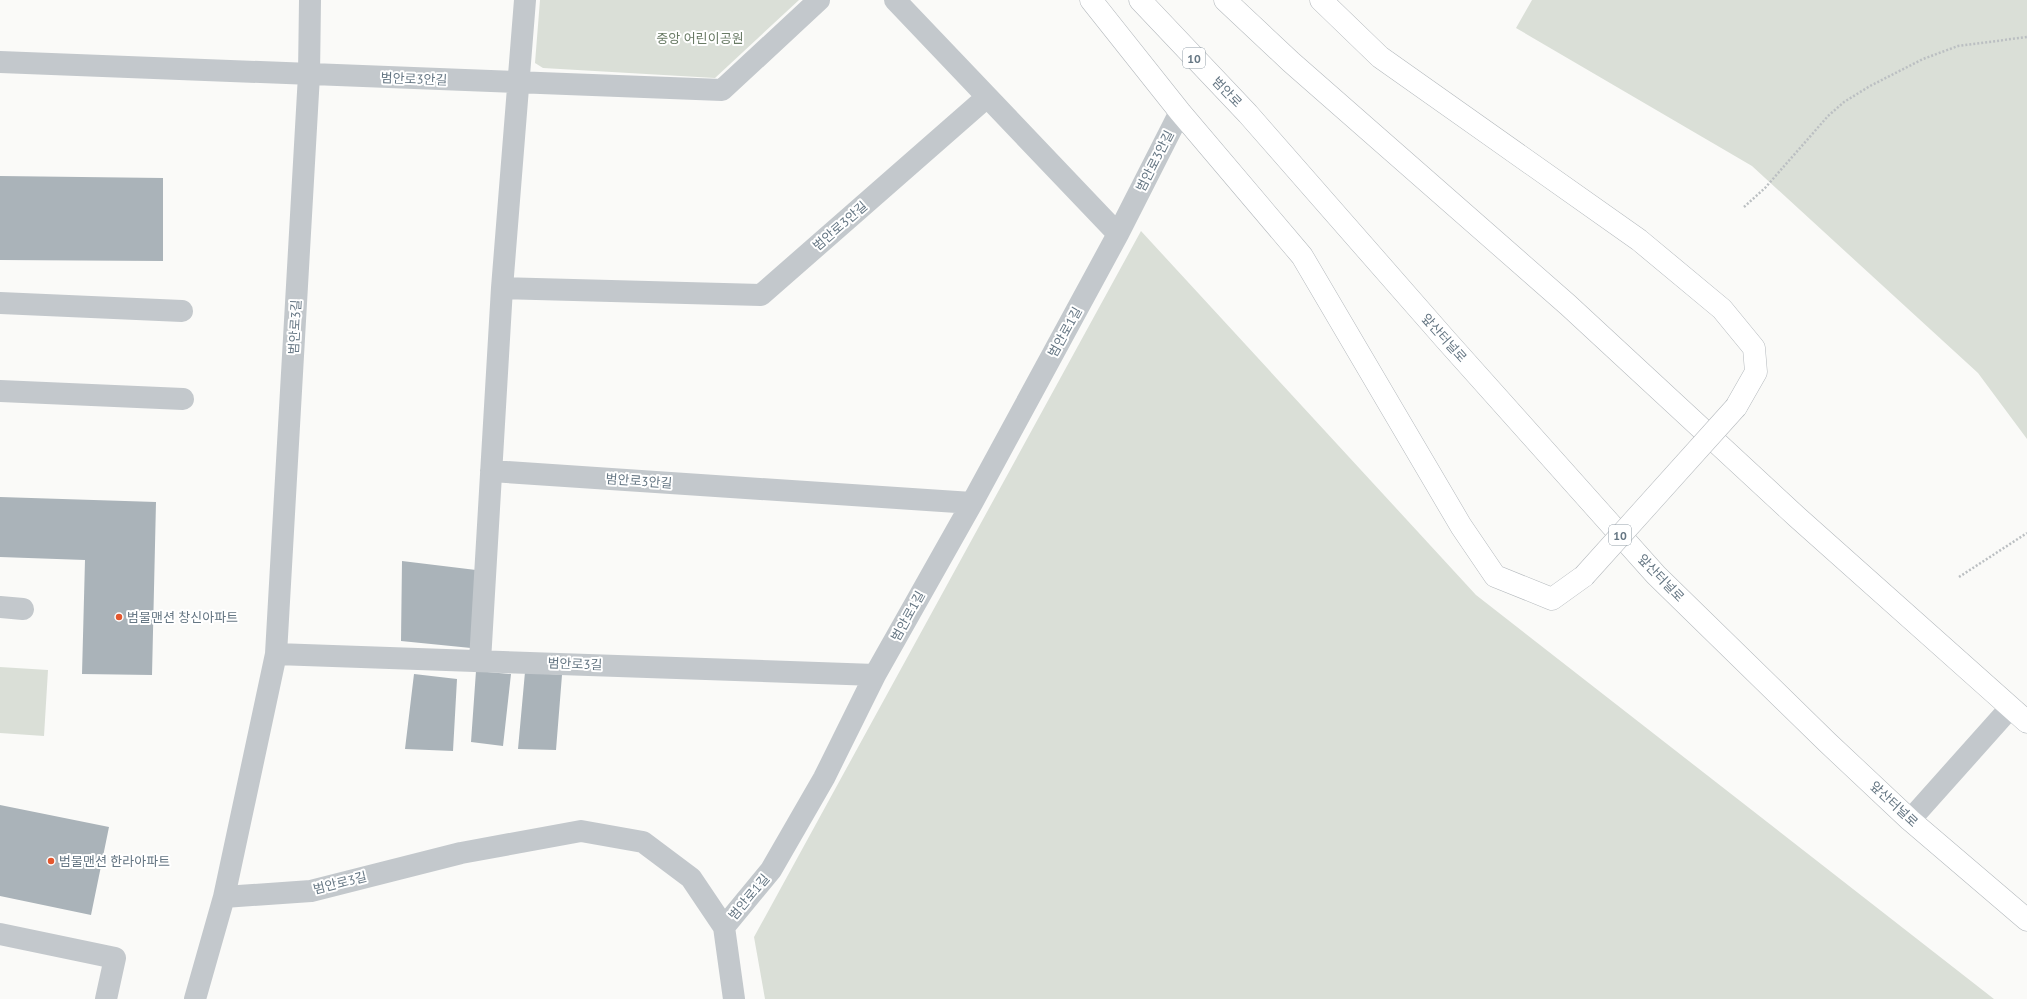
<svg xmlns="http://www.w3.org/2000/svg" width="2027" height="999" font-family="'PT Sans','Noto Sans KR',sans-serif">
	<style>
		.green { fill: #dadfd7 }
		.building { fill: #aab3b9 }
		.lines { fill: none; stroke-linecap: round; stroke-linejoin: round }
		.highway-casing { stroke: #b4b9bd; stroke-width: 23 }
		.path { stroke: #bbbfc2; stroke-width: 2.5; stroke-dasharray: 2 2; stroke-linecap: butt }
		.minor { stroke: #c3c8cc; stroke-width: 22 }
		.highway { stroke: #fff; stroke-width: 22 }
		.highway-bridge-casing { stroke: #b4b9bd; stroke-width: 23; stroke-linecap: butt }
		.highway-bridge { stroke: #fff; stroke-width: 22 }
		.poi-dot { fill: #e4572e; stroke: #fff; stroke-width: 1.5 }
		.labels { text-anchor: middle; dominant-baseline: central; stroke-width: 4; stroke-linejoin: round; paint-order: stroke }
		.shield { fill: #fff; stroke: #939fa8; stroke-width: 1 }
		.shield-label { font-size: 12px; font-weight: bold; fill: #657683 }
		.park-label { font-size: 13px; fill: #687a64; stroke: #fff }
		.street-label { font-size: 13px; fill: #657683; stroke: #fff }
		.poi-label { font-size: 13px; fill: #657683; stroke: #fff; text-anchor: start }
	</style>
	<rect width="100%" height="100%" fill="#fafaf8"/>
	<path class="green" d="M 540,0 L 799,0 L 715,78 L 543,68 L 535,63 Z
		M 1532,0 L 2027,0 L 2027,439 L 1978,373 L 1752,166 L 1516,28 Z
		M 1141,231 L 1476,595 L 1994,999 L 765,999 L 754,937 Z
		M 0,667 L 48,670 L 44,736 L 0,733 Z"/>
	<path class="building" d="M 0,176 L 163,178 L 163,261 L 0,260 Z
		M 0,497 L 156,502 L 152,675 L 82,674 L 85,560 L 0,557 Z
		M 402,561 L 476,570 L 471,648 L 401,641 Z
		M 476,671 L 511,674 L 503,746 L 471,742 Z
		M 525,672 L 562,675 L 556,750 L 518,749 Z
		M 414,674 L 457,679 L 453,751 L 405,749 Z
		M 0,805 L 109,827 L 91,915 L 0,896 Z"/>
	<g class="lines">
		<defs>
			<path id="highway" d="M 1091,0 L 1180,112 L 1302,256 L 1461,526 L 1495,576 L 1552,599 L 1584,576
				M 1140,0 L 1248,114 L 1446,340 L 1656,575 L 1827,742 L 1910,820 L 2027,920
				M 1225,0 L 1291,62 L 1568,305 L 1797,517 L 2027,722
				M 1321,0 L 1380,57 L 1639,240 L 1722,309 L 1754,348 L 1756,372 L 1736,407"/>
		</defs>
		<use href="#highway" class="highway-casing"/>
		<path class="path" d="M 1744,207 L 1765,188 L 1828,116 L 1844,102 L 1870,86 L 1923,59 L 1958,46 L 2027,37
			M 1959,577 L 2027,533"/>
		<path class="minor" d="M 895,0 L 1118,234 L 1180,112
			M 0,62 L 722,90 L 819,0
			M 502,288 L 761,295 L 987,97
			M 0,303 L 182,311
			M 0,391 L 183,399
			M 491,471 L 972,503
			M 0,607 L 23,609
			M 276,654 L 875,675
			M 480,661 L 502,288 L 525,0
			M 1910,820 L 2010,708
			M 224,897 L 311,891 L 461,853 L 581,831 L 643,842 L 691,878 L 724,927
			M 0,934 L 115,958 L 106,999
			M 195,999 L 224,897 L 276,654 L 309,75 L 310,0
			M 734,999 L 724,927 L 771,870 L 824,778 L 875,675 L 972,503 L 1118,234"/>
		<use href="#highway" class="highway"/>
		<defs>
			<path id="highway-bridge" d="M 1584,576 L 1736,407"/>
		</defs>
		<use href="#highway-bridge" class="highway-bridge-casing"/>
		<use href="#highway-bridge" class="highway-bridge"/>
	</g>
	<g class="poi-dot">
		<circle cx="119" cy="617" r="4"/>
		<circle cx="51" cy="861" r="4"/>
	</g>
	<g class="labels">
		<g class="shield">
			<rect x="1183" y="48" width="22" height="20" rx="3"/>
			<rect x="1609" y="525" width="22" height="20" rx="3"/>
		</g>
		<g class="shield-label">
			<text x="1194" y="58">10</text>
			<text x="1620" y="535">10</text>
		</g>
		<g class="park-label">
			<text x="700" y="38">중앙 어린이공원</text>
		</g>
		<g class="street-label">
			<text transform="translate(414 79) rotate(2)">범안로3안길</text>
			<text transform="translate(1227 92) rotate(46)">범안로</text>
			<text transform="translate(1155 161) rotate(-63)">범안로3안길</text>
			<text transform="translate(840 226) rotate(-41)">범안로3안길</text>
			<text transform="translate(295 327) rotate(-87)">범안로3길</text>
			<text transform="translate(1065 332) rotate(-61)">범안로1길</text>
			<text transform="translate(1444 338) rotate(48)">앞산터널로</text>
			<text transform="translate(639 481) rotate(4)">범안로3안길</text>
			<text transform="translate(1661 578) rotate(46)">앞산터널로</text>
			<text transform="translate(908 616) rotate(-61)">범안로1길</text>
			<text transform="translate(575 664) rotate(2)">범안로3길</text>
			<text transform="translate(1894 804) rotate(43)">앞산터널로</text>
			<text transform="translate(340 883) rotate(-14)">범안로3길</text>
			<text transform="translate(749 897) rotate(-50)">범안로1길</text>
		</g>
		<g class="poi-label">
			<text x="127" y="617">범물맨션 창신아파트</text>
			<text x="59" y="861">범물맨션 한라아파트</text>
		</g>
	</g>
</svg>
